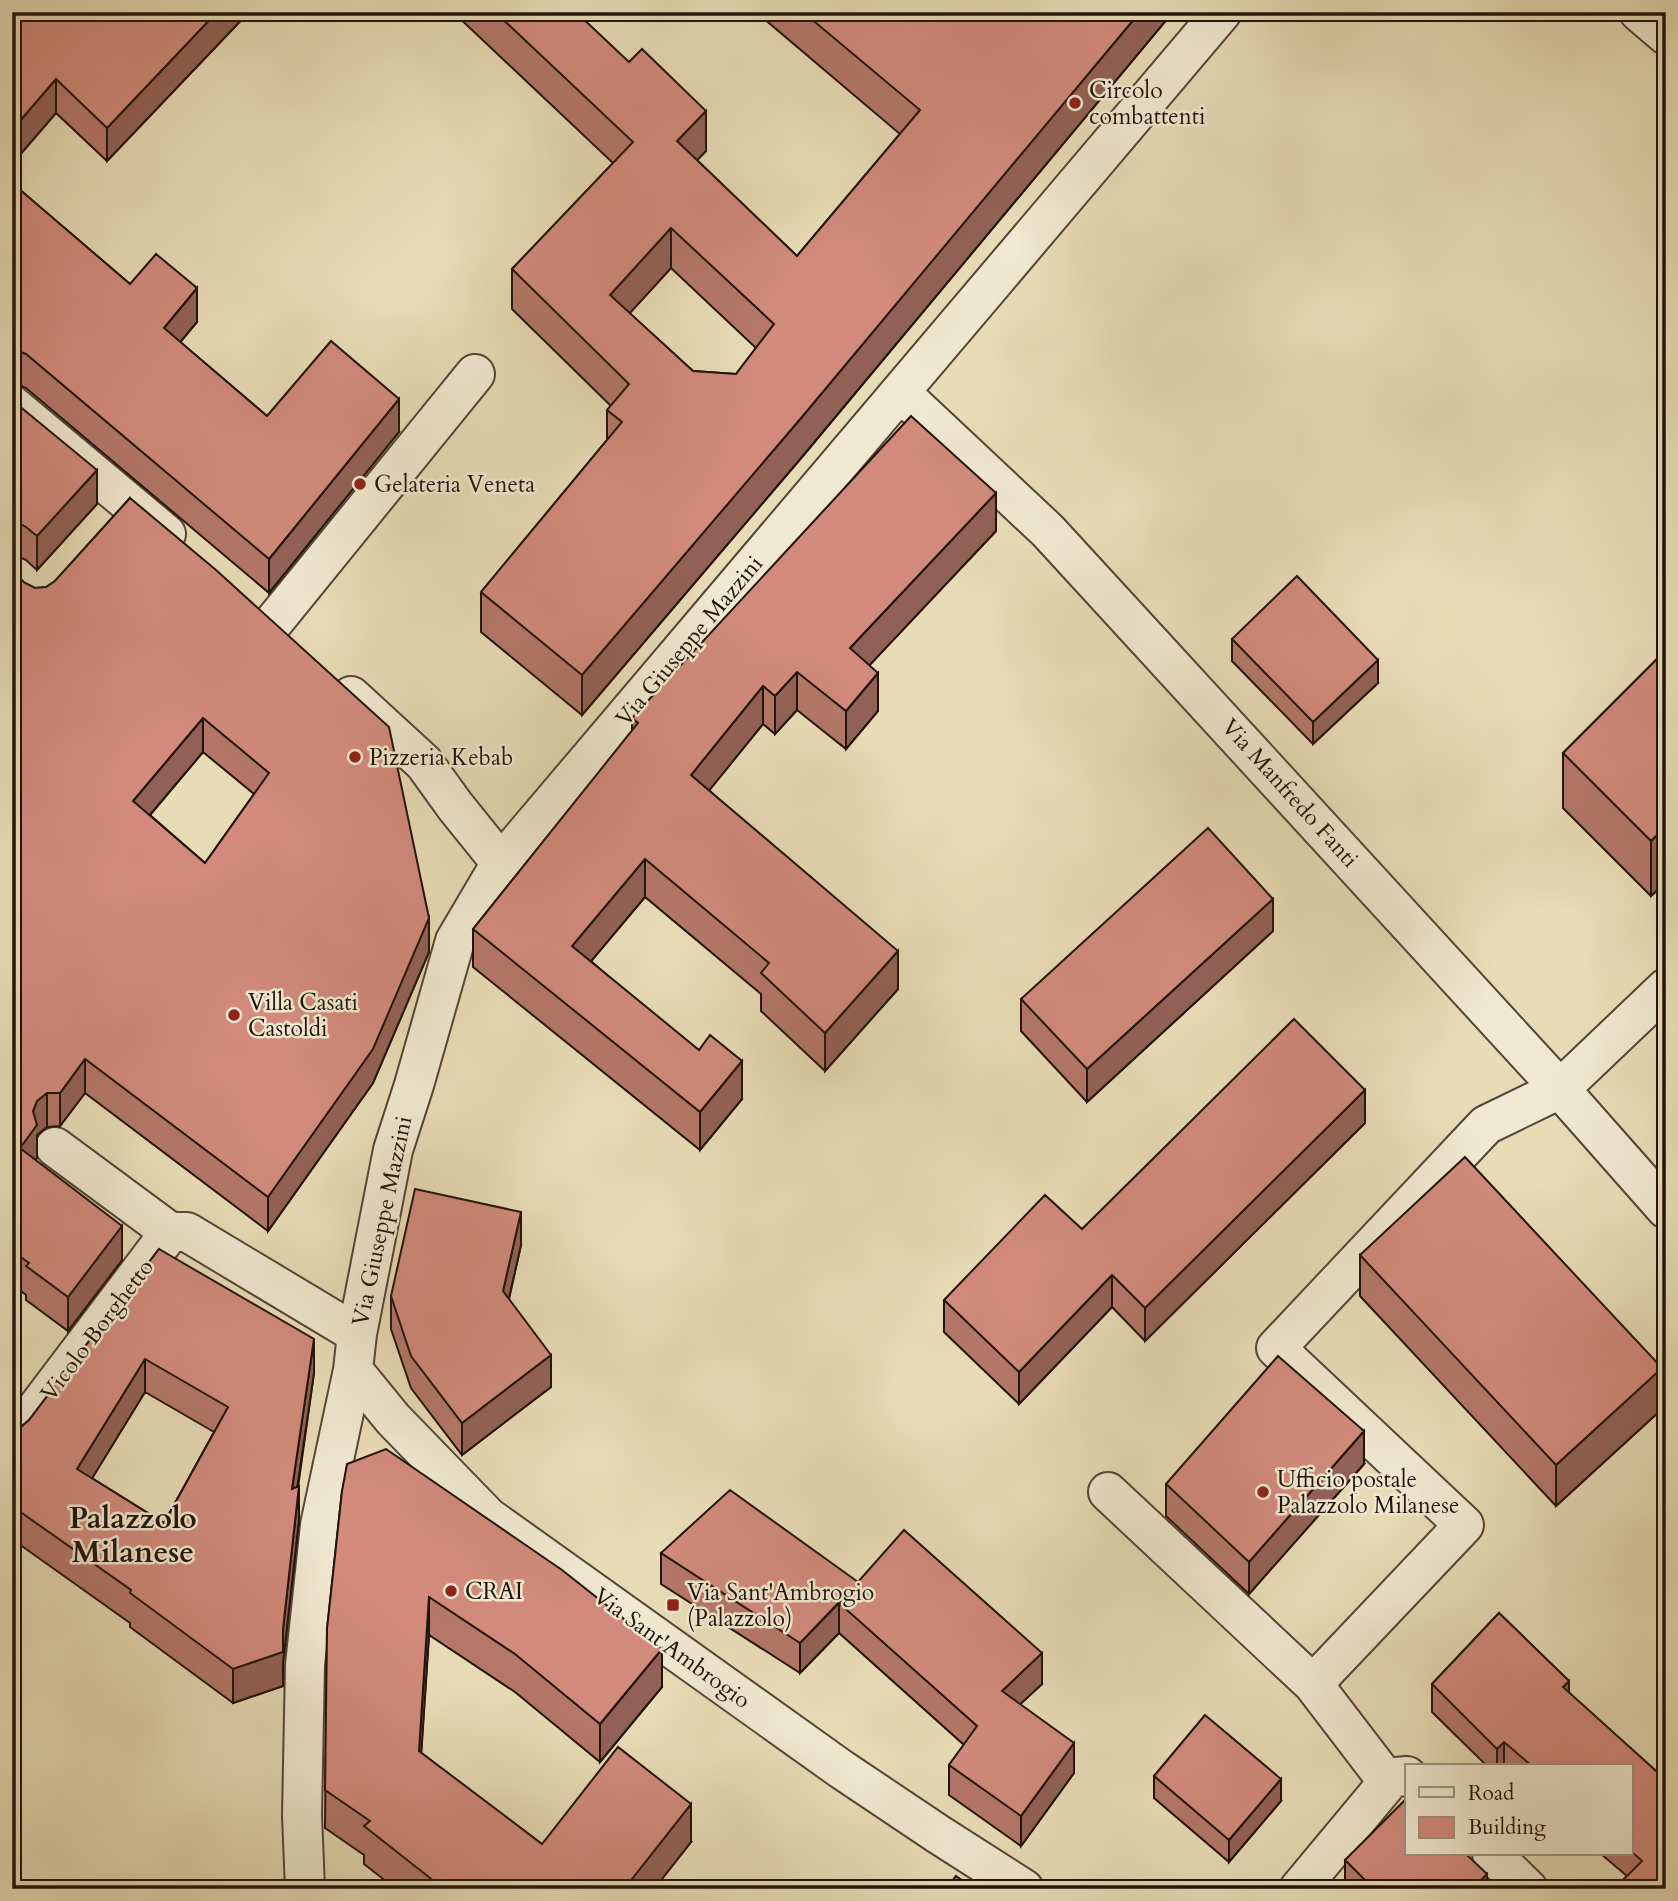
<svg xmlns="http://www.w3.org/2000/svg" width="1678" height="1901" font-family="Cardo,serif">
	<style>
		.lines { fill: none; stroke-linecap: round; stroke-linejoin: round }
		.minor-casing { stroke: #534536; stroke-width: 42 }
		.minor { stroke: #f0e8d0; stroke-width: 38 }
		.wall { fill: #b4776a; stroke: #21130b; stroke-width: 2; fill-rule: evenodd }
		.shaded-wall { fill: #926156; stroke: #21130b; stroke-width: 2 }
		.building { fill: #d18a7b; stroke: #21130b; stroke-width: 2; fill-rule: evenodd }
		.poi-dot { fill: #8f2418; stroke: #f0e8d0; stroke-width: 2.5 }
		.labels { text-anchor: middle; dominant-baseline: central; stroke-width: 5; stroke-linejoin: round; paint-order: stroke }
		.poi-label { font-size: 23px; fill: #21130b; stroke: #f0e8d0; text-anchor: start }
		.street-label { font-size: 23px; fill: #21130b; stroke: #f0e8d0 }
		.district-label { font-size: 30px; font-weight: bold; fill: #21130b; stroke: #f0e8d0 }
	</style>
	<rect width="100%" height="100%" fill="#e8dcb6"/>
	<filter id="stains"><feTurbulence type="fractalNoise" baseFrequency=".00286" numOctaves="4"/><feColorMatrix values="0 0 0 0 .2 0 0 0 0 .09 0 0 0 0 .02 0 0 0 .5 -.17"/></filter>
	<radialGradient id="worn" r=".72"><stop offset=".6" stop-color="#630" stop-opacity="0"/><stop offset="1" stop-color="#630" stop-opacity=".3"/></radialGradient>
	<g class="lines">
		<defs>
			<path id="minor" d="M 1639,12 L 1666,35
				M 900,392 L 1048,531 L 1560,1089 L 1666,1209
				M 12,405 L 166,534
				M 272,624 L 475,374
				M 351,696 L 424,763 L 455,806 L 501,863
				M 55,1147 L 170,1232
				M 353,1370 L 393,1419 L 488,1517 L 841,1769 L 938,1834 L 1024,1889
				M 12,1441 L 170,1232 L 187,1232 L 357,1334
				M 1108,1492 L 1313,1684 L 1464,1525 L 1276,1348 L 1486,1125 L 1560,1089 L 1666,988
				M 1313,1684 L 1388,1782
				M 1492,1854 L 1528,1889
				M 305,1889 L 302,1815 L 305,1665 L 320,1525 L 353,1370 L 357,1334 L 393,1150 L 414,1085 L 455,941 L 501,863 L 1222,12
				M 1299,1889 L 1388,1782 L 1396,1777 L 1407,1776"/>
		</defs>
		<use href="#minor" class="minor-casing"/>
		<use href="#minor" class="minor"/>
	</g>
	<path class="wall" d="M 12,12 L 249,12 L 107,161 L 56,113 L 12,164 Z
		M 453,12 L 576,12 L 706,151 L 697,160 L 797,256 L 900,134 L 756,12 L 1173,12 L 802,457 L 582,715 L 481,632 L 481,592 L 607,440 L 607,410 L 611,406 L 512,309 L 512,269 L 613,163 ZM 671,268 L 756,348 L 736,374 L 693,371 L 629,313 Z
		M 12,183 L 130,284 L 197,322 L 180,342 L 267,416 L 399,432 L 269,593 L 26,388 L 15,383 L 12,384 Z
		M 12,400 L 97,504 L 37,570 L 26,560 L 17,556 L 12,556 Z
		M 130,498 L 429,952 L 373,1083 L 268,1231 L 85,1093 L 60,1126 L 47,1127 L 37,1135 L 37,1158 L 35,1160 L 122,1260 L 68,1331 L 26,1300 L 26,1295 L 12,1284 L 12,572 L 25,583 L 35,588 L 46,587 L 55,581 ZM 203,752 L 254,794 L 205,863 L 150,815 Z
		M 996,531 L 869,665 L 878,711 L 846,749 L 797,710 L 775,734 L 763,724 L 709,790 L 898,989 L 825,1071 L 761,1011 L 761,994 L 645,897 L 591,961 L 742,1099 L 700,1150 L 473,967 L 473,929 L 632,731 L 632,718 Z
		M 1232,639 L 1378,683 L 1313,744 L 1232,661 Z
		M 1666,650 L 1666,882 L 1651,896 L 1563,808 L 1563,753 Z
		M 1273,931 L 1087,1102 L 1021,1031 L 1021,999 Z
		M 1365,1123 L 1145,1341 L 1112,1307 L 1019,1404 L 944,1332 L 944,1300 L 1082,1229 Z
		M 521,1245 L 509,1299 L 551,1387 L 462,1455 L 411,1388 L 391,1329 L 391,1296 Z
		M 159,1249 L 314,1373 L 298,1487 L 299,1520 L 283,1663 L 283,1686 L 233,1703 L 130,1627 L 130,1623 L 12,1539 L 12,1429 L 21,1427 L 29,1420 ZM 145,1392 L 214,1432 L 164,1523 L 92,1478 Z
		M 1360,1255 L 1662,1409 L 1556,1506 L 1360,1296 Z
		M 1364,1464 L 1249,1594 L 1166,1516 L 1166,1484 Z
		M 342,1491 L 662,1687 L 600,1762 L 515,1692 L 429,1635 L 421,1753 L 542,1844 L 691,1842 L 654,1889 L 396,1889 L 364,1864 L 364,1855 L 325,1828 L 327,1629 Z
		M 661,1553 L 858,1582 L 1042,1684 L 1020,1704 L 1074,1773 L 1021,1846 L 949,1795 L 949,1765 L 964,1745 L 839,1633 L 800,1673 L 661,1584 Z
		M 1499,1613 L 1569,1681 L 1569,1693 L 1666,1780 L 1666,1889 L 1614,1889 L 1627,1876 L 1601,1854 L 1631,1854 L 1631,1766 L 1487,1766 L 1432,1712 L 1432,1684 Z
		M 1154,1776 L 1281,1801 L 1229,1862 L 1154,1798 Z
		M 1345,1860 L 1487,1889 L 1352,1889 L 1345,1882 Z"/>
	<path class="shaded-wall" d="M 217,12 L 249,12 L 107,161 L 107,128 Z
		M 1140,12 L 1173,12 L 802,457 L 582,715 L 582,675 Z
		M 56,79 L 56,113 L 12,164 L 12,130 Z
		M 706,111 L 706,151 L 677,181 L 677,141 Z
		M 671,228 L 671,268 L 610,335 L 610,295 Z
		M 197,288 L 197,322 L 164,362 L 164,328 Z
		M 399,399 L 399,432 L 269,593 L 269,559 Z
		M 97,470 L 97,504 L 37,570 L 37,536 Z
		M 996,493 L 996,531 L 850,686 L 850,648 Z
		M 1378,660 L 1378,683 L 1313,744 L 1313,722 Z
		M 797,672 L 797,710 L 775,734 L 775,696 Z
		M 878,673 L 878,711 L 846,749 L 846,711 Z
		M 763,686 L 763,724 L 691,813 L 691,775 Z
		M 203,718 L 203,752 L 133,835 L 133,801 Z
		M 1666,826 L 1666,882 L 1651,896 L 1651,841 Z
		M 645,859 L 645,897 L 572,984 L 572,946 Z
		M 1273,899 L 1273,931 L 1087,1102 L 1087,1069 Z
		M 429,918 L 429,952 L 373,1083 L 268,1231 L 268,1197 Z
		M 898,951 L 898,989 L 825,1071 L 825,1033 Z
		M 85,1059 L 85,1093 L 60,1126 L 60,1093 Z
		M 742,1061 L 742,1099 L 700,1150 L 700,1112 Z
		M 1365,1090 L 1365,1123 L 1145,1341 L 1145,1308 Z
		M 47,1093 L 47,1127 L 37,1135 L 37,1158 L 20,1182 L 20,1148 L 37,1101 Z
		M 521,1212 L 521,1245 L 503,1324 L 503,1291 Z
		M 122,1226 L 122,1260 L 68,1331 L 68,1297 Z
		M 1112,1275 L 1112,1307 L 1019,1404 L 1019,1372 Z
		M 314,1339 L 314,1373 L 292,1523 L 292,1489 Z
		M 551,1355 L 551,1387 L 462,1455 L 462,1423 Z
		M 145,1359 L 145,1392 L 77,1503 L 77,1469 Z
		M 1662,1368 L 1662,1409 L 1556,1506 L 1556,1465 Z
		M 1364,1431 L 1364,1464 L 1249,1594 L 1249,1562 Z
		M 299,1486 L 299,1520 L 283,1663 L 283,1686 L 233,1703 L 233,1669 L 283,1629 Z
		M 429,1597 L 429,1635 L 419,1789 L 419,1751 Z
		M 839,1603 L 839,1633 L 800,1673 L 800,1643 Z
		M 662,1649 L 662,1687 L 600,1762 L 600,1724 Z
		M 1042,1653 L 1042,1684 L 1002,1721 L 1002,1691 Z
		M 1569,1681 L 1569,1709 L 1563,1687 Z
		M 1504,1742 L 1504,1766 L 1497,1766 L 1497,1749 Z
		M 1074,1743 L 1074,1773 L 1021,1846 L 1021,1816 Z
		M 1281,1779 L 1281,1801 L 1229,1862 L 1229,1840 Z
		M 691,1804 L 691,1842 L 654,1889 L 624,1889 Z
		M 1487,1874 L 1487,1889 L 1472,1889 Z"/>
	<path class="building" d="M 12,12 L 217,12 L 107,128 L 56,79 L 12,130 L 12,43 L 15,40 L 12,38 Z
		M 495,12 L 576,12 L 629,62 L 642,49 L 706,111 L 677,141 L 797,256 L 920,110 L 803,12 L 1140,12 L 802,417 L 582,675 L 481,592 L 622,422 L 607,410 L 629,384 L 512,269 L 633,142 ZM 671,228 L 774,324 L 736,374 L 693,371 L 610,295 Z
		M 12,183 L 130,284 L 156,254 L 197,288 L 164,328 L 267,416 L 331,341 L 399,399 L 269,559 L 26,354 L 15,350 L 12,350 Z
		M 12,400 L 97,470 L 37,536 L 26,527 L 17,522 L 12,522 Z
		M 911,416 L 996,493 L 850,648 L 878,673 L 846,711 L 797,672 L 775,696 L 763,686 L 691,775 L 898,951 L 825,1033 L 761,973 L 769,963 L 645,859 L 572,946 L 699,1050 L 710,1035 L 742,1061 L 700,1112 L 473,929 L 638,723 L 632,718 Z
		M 130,498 L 216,570 L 389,727 L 429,918 L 373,1049 L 268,1197 L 85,1059 L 60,1093 L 47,1093 L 37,1101 L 33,1111 L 37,1125 L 20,1148 L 122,1226 L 68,1297 L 26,1266 L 29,1263 L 12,1251 L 12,771 L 14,769 L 12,767 L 12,572 L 25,583 L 35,588 L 46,587 L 55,581 ZM 203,718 L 269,773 L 205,863 L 133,801 Z
		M 1297,576 L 1378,660 L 1313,722 L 1232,639 Z
		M 1666,650 L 1666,826 L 1651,841 L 1563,753 Z
		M 1208,828 L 1273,899 L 1087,1069 L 1021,999 Z
		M 1294,1019 L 1365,1090 L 1145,1308 L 1112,1275 L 1019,1372 L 944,1300 L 1045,1195 L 1082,1229 Z
		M 1465,1157 L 1662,1368 L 1556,1465 L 1360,1255 Z
		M 415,1189 L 521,1212 L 503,1291 L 551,1355 L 462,1423 L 411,1356 L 391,1296 Z
		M 159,1249 L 314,1339 L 292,1489 L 299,1486 L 283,1629 L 283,1652 L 233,1669 L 130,1593 L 131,1590 L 12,1506 L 12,1429 L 21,1427 L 29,1420 ZM 145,1359 L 228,1407 L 164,1523 L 77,1469 Z
		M 1278,1356 L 1364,1431 L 1249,1562 L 1166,1484 Z
		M 386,1449 L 562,1570 L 662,1649 L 600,1724 L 515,1654 L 429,1597 L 419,1751 L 542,1844 L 618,1747 L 691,1804 L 624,1889 L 444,1889 L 364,1826 L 370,1821 L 325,1790 L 327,1629 L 342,1491 L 347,1464 Z
		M 730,1490 L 858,1582 L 904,1530 L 1042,1653 L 1002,1691 L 1074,1743 L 1021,1816 L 949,1765 L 977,1726 L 839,1603 L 844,1597 L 800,1643 L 661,1553 Z
		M 1499,1613 L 1569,1681 L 1563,1687 L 1666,1780 L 1666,1889 L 1614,1889 L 1642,1861 L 1631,1851 L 1631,1766 L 1532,1766 L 1504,1742 L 1497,1749 L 1432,1684 Z
		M 1205,1715 L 1281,1779 L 1229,1840 L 1154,1776 Z
		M 1407,1798 L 1407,1854 L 1466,1854 L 1487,1874 L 1472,1889 L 1374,1889 L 1345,1860 Z
		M 956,1876 L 974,1889 L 946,1889 Z"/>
	<g class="poi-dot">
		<circle cx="1075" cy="103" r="7"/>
		<circle cx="360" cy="484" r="7"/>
		<circle cx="355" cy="757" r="7"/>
		<circle cx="234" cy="1015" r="7"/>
		<circle cx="1263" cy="1492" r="7"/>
		<circle cx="451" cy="1591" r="7"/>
		<rect x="666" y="1598" width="14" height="14" rx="3.5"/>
	</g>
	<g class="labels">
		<g class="poi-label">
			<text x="1089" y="90">Circolo<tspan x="1089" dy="26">combattenti</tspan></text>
			<text x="374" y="484">Gelateria Veneta</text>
			<text x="369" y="757">Pizzeria Kebab</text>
			<text x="248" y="1002">Villa Casati<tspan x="248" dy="26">Castoldi</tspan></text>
			<text x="1277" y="1479">Ufficio postale<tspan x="1277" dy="26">Palazzolo Milanese</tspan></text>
			<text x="465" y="1591">CRAI</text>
			<text x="687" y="1592">Via Sant'Ambrogio<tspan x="687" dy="26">(Palazzolo)</tspan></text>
		</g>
		<g class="street-label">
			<text transform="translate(689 641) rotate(-50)">Via Giuseppe Mazzini</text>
			<text transform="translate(1290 793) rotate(48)">Via Manfredo Fanti</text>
			<text transform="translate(382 1221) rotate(-78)">Via Giuseppe Mazzini</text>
			<text transform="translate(97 1330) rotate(-53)">Vicolo Borghetto</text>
			<text transform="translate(672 1648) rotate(36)">Via Sant'Ambrogio</text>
		</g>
		<g class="district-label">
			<text x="133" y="1518">Palazzolo<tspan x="133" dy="34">Milanese</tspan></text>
		</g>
	</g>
	<rect width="1678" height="1901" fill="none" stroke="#e8dcb6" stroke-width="42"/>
	<rect x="14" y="14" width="1650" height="1873" fill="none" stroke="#21130b" stroke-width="3.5"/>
	<rect x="21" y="21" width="1636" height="1859" fill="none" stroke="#21130b" stroke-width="2"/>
	<rect x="1405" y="1764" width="228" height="91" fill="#f0e8d0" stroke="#9d9381" stroke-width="2"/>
	<rect x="1419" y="1787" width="35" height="10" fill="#f0e8d0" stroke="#9d9381" stroke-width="2"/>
	<text x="1468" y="1800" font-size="21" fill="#21130b">Road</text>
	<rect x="1419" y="1817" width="35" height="21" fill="#d18a7b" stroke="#9d9381" stroke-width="2"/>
	<text x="1468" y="1834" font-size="21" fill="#21130b">Building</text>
	<rect width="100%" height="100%" filter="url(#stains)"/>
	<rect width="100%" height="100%" fill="url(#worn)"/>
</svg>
